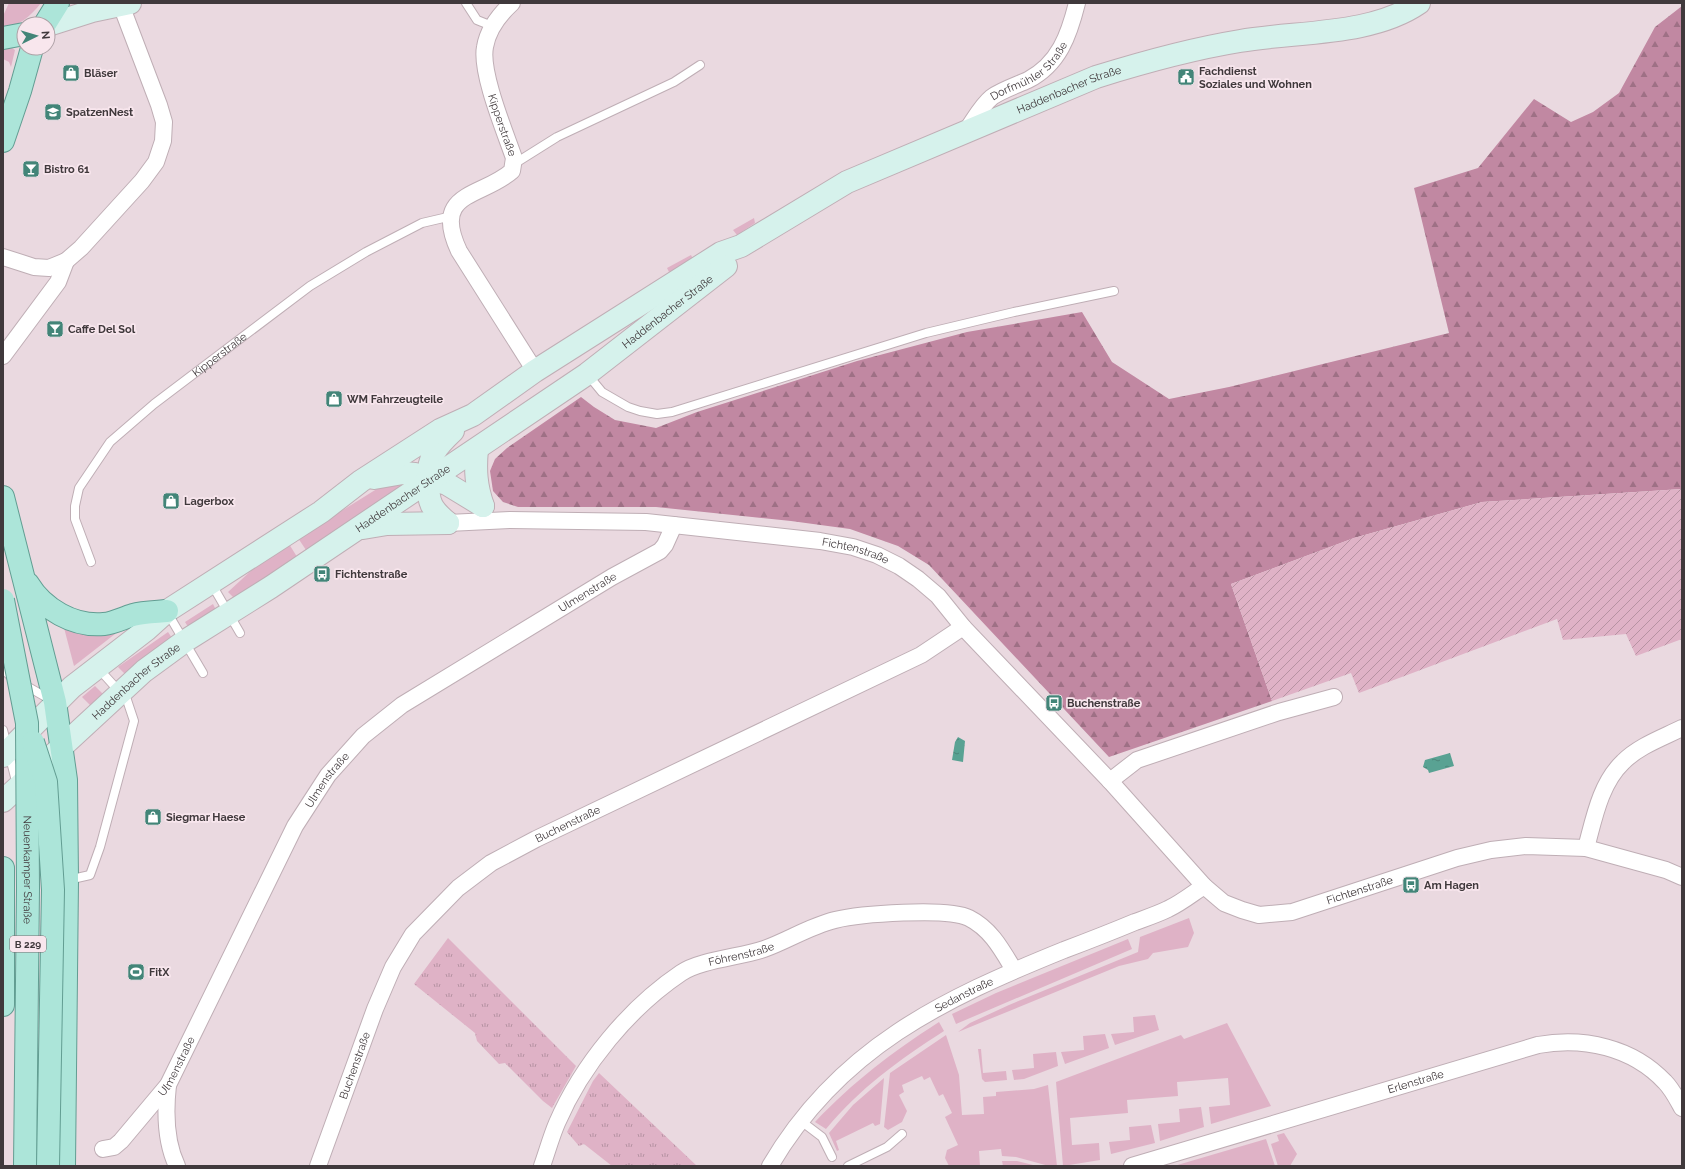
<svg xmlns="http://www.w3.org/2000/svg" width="1685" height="1169" font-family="Raleway,sans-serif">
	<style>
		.grass { fill: #dfb2c6 }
		.forest { fill: url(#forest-firs) }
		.park { fill: url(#park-tufts) }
		.garden { fill: url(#garden-furrows) }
		.water { fill: url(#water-ripples) }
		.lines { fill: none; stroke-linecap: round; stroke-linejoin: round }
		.service-casing { stroke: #bfaeb5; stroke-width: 10 }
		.minor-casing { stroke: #bfaeb5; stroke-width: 18 }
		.secondary-casing { stroke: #bfaeb5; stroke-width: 24 }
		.primary-casing { stroke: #629d92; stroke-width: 24 }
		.service { stroke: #fff; stroke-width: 8 }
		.minor { stroke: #fff; stroke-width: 16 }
		.secondary { stroke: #d6f2ec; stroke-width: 22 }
		.primary { stroke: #ace5d9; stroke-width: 22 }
		.primary-bridge-casing { stroke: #629d92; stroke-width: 24; stroke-linecap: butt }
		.primary-bridge { stroke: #ace5d9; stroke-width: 22 }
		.labels { text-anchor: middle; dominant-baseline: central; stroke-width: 3.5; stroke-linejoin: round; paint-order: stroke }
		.shield { fill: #f8e6ed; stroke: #776d71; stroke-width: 1 }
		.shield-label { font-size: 10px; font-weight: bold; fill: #40393c }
		.street-label { font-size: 11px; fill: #40393c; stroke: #f8e6ed }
		.poi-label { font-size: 11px; font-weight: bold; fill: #40393c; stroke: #f8e6ed; text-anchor: start }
	</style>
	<defs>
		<pattern id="forest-firs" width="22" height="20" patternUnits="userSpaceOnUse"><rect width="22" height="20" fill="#c188a2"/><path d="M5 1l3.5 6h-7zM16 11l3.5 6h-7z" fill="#9e7085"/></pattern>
		<pattern id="park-tufts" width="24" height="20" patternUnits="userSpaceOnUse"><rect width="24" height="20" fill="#dfb2c6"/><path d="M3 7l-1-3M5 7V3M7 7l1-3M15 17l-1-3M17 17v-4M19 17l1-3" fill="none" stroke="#b692a2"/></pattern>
		<pattern id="garden-furrows" width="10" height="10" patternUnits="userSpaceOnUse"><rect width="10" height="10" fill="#dfb2c6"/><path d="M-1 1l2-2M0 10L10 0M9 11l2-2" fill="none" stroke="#b692a2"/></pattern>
		<pattern id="water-ripples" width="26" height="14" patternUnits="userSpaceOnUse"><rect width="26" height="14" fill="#59a293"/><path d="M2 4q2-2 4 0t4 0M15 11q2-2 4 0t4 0" fill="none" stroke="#4b8579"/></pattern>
	</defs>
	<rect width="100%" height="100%" fill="#ead9e0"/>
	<path class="grass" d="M 9,3 L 41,3 C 30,17 20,24 3,31 L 3,16 Z
		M 12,48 L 15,50 L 11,67 L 9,62 L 3,59 L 3,49 Z
		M 754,218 L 755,223 L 737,235 L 733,230 Z
		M 691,255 L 694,261 L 669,272 L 667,268 Z
		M 414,479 L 308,553 L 298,538 L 388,482 Z
		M 289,544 L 299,560 L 236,600 L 228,592 L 254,568 Z
		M 213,604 L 217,612 L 190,630 L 185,622 Z
		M 63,624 L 115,633 L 115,634 L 74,666 Z
		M 168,632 L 174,641 L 127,676 L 118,667 Z
		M 95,686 L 105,696 L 93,708 L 82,697 Z
		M 1189,918 L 1194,933 L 1188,947 L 1153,953 L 1148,959 L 1119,966 L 958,1032 L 970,1023 L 1009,1005 L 1138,952 L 1140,937 Z
		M 1128,939 L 1132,949 L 956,1024 L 952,1014 L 996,993 Z
		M 1155,1015 L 1159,1030 L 1115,1045 L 1111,1034 L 1134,1032 L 1133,1017 Z
		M 939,1022 L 944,1031 C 899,1060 860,1088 826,1129 L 815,1122 C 853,1082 892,1052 939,1022 Z
		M 1227,1023 L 1271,1106 L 1211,1124 L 1209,1107 L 1230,1105 L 1228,1078 L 1177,1082 L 1178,1096 L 1127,1100 L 1128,1113 L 1070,1118 L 1072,1145 L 1099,1143 L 1100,1160 L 1063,1166 L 1056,1082 L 1181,1035 L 1184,1039 Z
		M 1105,1034 L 1109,1048 L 1065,1064 L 1061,1052 L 1084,1050 L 1083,1036 Z
		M 946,1035 L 959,1075 L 962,1115 L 984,1114 L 983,1097 L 996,1096 L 996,1092 L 1034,1089 L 1048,1085 L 1057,1166 L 1049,1166 L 1016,1157 L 1002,1156 L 1001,1149 L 979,1151 L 980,1166 L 949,1166 L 945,1158 L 947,1150 L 958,1145 L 945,1117 L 952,1113 L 943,1094 L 939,1096 L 930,1077 L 924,1080 L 922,1076 L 902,1085 L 904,1092 L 899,1095 L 907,1111 L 902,1122 L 888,1130 L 884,1127 L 890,1073 Z
		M 978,1049 L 981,1049 L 983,1073 L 1006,1071 L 1007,1080 L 985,1082 L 982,1079 Z
		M 1056,1052 L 1058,1066 L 1024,1079 L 1014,1080 L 1012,1070 L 1034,1068 L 1033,1054 Z
		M 884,1078 L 880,1124 L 875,1126 L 873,1123 L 836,1141 L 839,1150 L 837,1151 L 829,1133 L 853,1105 Z
		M 1201,1107 L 1204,1127 L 1160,1141 L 1158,1124 L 1180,1122 L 1179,1109 Z
		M 1151,1125 L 1155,1143 L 1111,1154 L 1109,1142 L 1130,1140 L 1129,1127 Z
		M 1284,1133 L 1297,1154 L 1290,1166 L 1278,1166 L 1271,1144 L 1279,1141 L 1277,1135 Z
		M 1266,1139 L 1275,1166 L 1174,1166 Z
		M 1002,1161 L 1017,1161 L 1037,1166 L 1003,1166 Z"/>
	<path class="forest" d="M 1682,6 L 1682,489 L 1482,502 L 1354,538 L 1231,584 L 1272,701 L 1109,757 L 929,565 L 898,546 L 850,529 L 791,521 L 656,507 L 518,507 L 503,502 L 493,491 L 490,471 L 495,459 L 507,448 L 581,397 L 594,407 L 615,420 L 656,428 L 697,412 L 857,361 L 967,332 L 1082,312 L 1112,362 L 1169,399 L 1229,387 L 1449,333 L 1414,188 L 1478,168 L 1534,99 L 1571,122 L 1593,112 L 1619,93 L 1655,27 Z"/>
	<path class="park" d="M 448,938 L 576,1066 L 552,1108 L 543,1101 L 505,1063 L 499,1064 L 477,1041 L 475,1033 L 414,984 Z
		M 599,1073 L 697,1166 L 612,1166 L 584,1144 L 579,1146 L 567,1132 L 593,1081 Z"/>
	<path class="garden" d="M 1682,489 L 1682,639 L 1636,656 L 1626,634 L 1563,640 L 1557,619 L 1359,693 L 1351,673 L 1272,701 L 1231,584 L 1354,538 L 1482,502 Z"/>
	<path class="water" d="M 958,737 L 965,741 L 963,762 L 952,760 L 955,742 Z
		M 1450,753 L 1454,766 L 1429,773 L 1428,770 L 1423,767 L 1425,760 Z"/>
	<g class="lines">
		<defs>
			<g id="service">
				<path d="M 466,3 L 477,20 L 492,26"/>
				<path d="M 514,164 L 557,137 L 674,82 L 700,65"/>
				<path d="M 588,375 L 602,392 L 628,407 L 640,411 L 657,414 L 672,412 L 926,333 L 1014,312 L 1114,291"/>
				<path id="s1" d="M 91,562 L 75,519 L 75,506 L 79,488 L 110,442 L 154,404 L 310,286 L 366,252 L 422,223 L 452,216"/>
				<path d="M 211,583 L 240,633"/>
				<path d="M 167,612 L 203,673"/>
				<path d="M 3,669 L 13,679"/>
				<path d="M 23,684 L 51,700"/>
				<path d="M 3,730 L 17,785"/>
				<path d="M 68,880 L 90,875 L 100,847 L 134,721 L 127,700 L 98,668"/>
				<path d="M 801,1121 L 822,1137 L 832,1157"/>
				<path d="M 848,1166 L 887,1147 L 902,1134"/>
			</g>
			<g id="minor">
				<path id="s2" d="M 512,3 C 499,15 488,29 485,47 C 480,72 505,132 514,158 L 512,171 C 481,198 431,191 459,251 L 535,371"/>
				<path id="s3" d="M 966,131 C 974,120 981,106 992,97 C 1002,90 1017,85 1028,80 C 1059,64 1069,35 1077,3"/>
				<path d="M 3,257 L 34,267 L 49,268 L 66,261 L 81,248 L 142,181 L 156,162 L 163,141 L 164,122 L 159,105 L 121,5"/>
				<path d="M 3,356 L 58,282 L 66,261"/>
				<path id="s4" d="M 448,523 L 510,520 L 646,522 L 820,541 L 853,547 L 877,555 L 899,566 L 918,579 L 938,596 L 963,627 L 1110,781 L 1204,886 L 1224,903 L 1242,910 L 1259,915 L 1292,912 L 1457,858 L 1491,850 L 1526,846 L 1586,848 L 1666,870 L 1682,877"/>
				<path d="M 1110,781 L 1137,760 L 1279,712 L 1334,697"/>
				<path d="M 1586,848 C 1594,819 1600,784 1623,762 C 1639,746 1662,738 1682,728"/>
				<path d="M 168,1085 C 165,1112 165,1141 177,1166"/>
				<path id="s5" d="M 103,1149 L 114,1147 L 121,1141 L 168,1085 L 295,826 L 328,775 L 363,736 L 402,705 L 612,577 L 660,551 L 665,545 L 674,525"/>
				<path id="s6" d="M 318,1166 L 375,1009 L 393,967 L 413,934 L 458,888 L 491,863 L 536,839 L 921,655 L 963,627"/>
				<path id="s7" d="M 542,1166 C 547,1152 551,1137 557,1123 C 582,1065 629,1008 681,973 C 700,960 741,957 764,949 C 787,941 810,926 835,920 C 859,914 948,907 969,918 C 991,929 1002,950 1014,970"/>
				<path id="s8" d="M 770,1166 C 839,1048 943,999 1064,950 C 1088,941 1111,932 1135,922 C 1146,918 1158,914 1168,909 C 1181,903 1192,894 1204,886"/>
				<path id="s9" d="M 1132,1166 L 1538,1045 C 1584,1037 1632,1047 1665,1082 C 1672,1089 1677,1099 1682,1108"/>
			</g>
			<g id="secondary">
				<path d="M 48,25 L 92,11 L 130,3"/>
				<path d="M 477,449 C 475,470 476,486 483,506"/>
				<path d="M 374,478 L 403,473 L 415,474 L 447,484 L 483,506"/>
				<path d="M 448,523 C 431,509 428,503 428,481 C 428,456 436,447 453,431"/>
				<path d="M 363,528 L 387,524 L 448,523"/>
				<path id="s10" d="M 3,756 L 72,687 L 146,630 L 167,611 L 321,512 L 361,481 L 440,430 L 473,415 L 535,371 L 721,253 L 741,246 L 847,182 L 1096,77 C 1144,62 1191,49 1240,41 C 1297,31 1371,36 1419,3"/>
				<path id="s11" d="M 3,801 L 144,671 L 185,641 L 271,587 L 587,374 L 726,266"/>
			</g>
			<path id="primary" d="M 45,24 L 58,3
				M 3,38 L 24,34
				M 3,141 L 20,91 L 32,48
				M 3,497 L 55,702 L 66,780 L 67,880 L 64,1166
				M 28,584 C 43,609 74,627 104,624 C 114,623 123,618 133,615 C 143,612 156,612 167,611
				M 3,868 L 3,1005"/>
		</defs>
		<use href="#service" class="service-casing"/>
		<use href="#minor" class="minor-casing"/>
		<use href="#secondary" class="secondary-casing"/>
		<use href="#primary" class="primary-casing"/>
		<use href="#service" class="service"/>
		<use href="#minor" class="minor"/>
		<use href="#secondary" class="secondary"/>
		<use href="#primary" class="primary"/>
		<defs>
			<g id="primary-bridge">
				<path id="s12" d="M 3,600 L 27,723 L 28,888 L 25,1166"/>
				<path d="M 33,742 L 46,782 L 53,890 L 48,1166"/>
			</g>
		</defs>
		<use href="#primary-bridge" class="primary-bridge-casing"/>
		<use href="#primary-bridge" class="primary-bridge"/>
	</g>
	<defs>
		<symbol id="shop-square" viewBox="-11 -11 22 22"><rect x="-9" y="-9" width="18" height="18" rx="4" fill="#428578" stroke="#f8e6ed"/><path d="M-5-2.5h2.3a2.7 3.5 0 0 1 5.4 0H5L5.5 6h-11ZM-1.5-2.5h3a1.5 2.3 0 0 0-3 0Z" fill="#fff"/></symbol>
		<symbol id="civic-square" viewBox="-11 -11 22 22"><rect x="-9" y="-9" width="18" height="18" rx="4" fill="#428578" stroke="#f8e6ed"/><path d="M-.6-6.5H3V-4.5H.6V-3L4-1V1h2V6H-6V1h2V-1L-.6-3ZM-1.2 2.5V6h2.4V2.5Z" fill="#fff"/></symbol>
		<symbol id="school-square" viewBox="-11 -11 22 22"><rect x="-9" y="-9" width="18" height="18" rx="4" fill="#428578" stroke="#f8e6ed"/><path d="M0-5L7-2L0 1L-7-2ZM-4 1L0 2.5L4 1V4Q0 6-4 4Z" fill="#fff"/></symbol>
		<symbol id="bar-square" viewBox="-11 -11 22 22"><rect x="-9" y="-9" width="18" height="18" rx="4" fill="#428578" stroke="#f8e6ed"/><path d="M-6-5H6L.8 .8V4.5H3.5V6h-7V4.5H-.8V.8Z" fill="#fff"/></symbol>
		<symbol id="bus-square" viewBox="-11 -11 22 22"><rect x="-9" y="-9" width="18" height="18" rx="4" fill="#428578" stroke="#f8e6ed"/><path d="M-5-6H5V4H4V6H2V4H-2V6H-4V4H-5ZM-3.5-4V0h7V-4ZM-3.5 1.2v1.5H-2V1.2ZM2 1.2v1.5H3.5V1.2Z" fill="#fff"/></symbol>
		<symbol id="stadium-square" viewBox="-11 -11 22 22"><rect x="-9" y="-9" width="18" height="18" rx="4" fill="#428578" stroke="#f8e6ed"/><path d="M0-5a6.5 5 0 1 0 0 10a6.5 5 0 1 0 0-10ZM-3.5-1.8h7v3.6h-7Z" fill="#fff"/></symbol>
	</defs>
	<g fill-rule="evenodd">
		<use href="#shop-square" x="61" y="63" width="20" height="20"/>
		<use href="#civic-square" x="1176" y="67" width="20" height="20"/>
		<use href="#school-square" x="43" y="102" width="20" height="20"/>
		<use href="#bar-square" x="21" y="159" width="20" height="20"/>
		<use href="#bar-square" x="45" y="319" width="20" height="20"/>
		<use href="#shop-square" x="324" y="389" width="20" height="20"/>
		<use href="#shop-square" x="161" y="491" width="20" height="20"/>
		<use href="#bus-square" x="312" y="564" width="20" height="20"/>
		<use href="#bus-square" x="1044" y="693" width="20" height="20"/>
		<use href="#shop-square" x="143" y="807" width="20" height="20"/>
		<use href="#bus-square" x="1401" y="875" width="20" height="20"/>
		<use href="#stadium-square" x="126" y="962" width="20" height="20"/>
	</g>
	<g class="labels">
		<rect class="shield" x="10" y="936" width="36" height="16" rx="3"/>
		<g class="shield-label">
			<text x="28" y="944">B 229</text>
		</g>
		<g class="street-label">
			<text stroke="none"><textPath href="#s3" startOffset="89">Dorfmühler Straße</textPath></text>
			<text stroke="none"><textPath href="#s10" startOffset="1265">Haddenbacher Straße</textPath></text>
			<text stroke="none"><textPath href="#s2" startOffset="133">Kipperstraße</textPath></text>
			<text stroke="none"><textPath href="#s11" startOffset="827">Haddenbacher Straße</textPath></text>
			<text stroke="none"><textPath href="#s1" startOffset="273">Kipperstraße</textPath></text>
			<text stroke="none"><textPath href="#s11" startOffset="503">Haddenbacher Straße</textPath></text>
			<text stroke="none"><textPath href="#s4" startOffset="410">Fichtenstraße</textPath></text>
			<text stroke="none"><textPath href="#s5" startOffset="762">Ulmenstraße</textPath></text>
			<text stroke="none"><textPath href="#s11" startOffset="179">Haddenbacher Straße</textPath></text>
			<text stroke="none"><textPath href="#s5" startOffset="438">Ulmenstraße</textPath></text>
			<text stroke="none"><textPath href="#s6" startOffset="443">Buchenstraße</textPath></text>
			<text stroke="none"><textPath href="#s12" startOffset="272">Neuenkamper Straße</textPath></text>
			<text stroke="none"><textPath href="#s4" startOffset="1067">Fichtenstraße</textPath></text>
			<text stroke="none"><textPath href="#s7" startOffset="306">Föhrenstraße</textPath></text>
			<text stroke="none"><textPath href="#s8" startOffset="263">Sedanstraße</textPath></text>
			<text stroke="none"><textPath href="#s6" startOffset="107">Buchenstraße</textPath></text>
			<text stroke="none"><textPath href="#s5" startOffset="114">Ulmenstraße</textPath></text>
			<text stroke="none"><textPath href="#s9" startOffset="296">Erlenstraße</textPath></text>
		</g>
		<g class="poi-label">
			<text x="1199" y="71">Fachdienst<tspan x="1199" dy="13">Soziales und Wohnen</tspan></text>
			<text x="84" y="73">Bläser</text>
			<text x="66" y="112">SpatzenNest</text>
			<text x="44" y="169">Bistro 61</text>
			<text x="68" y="329">Caffe Del Sol</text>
			<text x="347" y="399">WM Fahrzeugteile</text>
			<text x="184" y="501">Lagerbox</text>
			<text x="335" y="574">Fichtenstraße</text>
			<text x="1067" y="703">Buchenstraße</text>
			<text x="166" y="817">Siegmar Haese</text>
			<text x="1424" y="885">Am Hagen</text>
			<text x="149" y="972">FitX</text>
		</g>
	</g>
	<rect width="1685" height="1169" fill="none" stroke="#40393c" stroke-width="8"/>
	<g transform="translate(36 36) rotate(85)"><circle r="19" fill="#f8e6ed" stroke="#aea1a6"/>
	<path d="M0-3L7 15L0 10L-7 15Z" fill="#428578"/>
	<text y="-6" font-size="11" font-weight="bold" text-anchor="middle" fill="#40393c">N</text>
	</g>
</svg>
